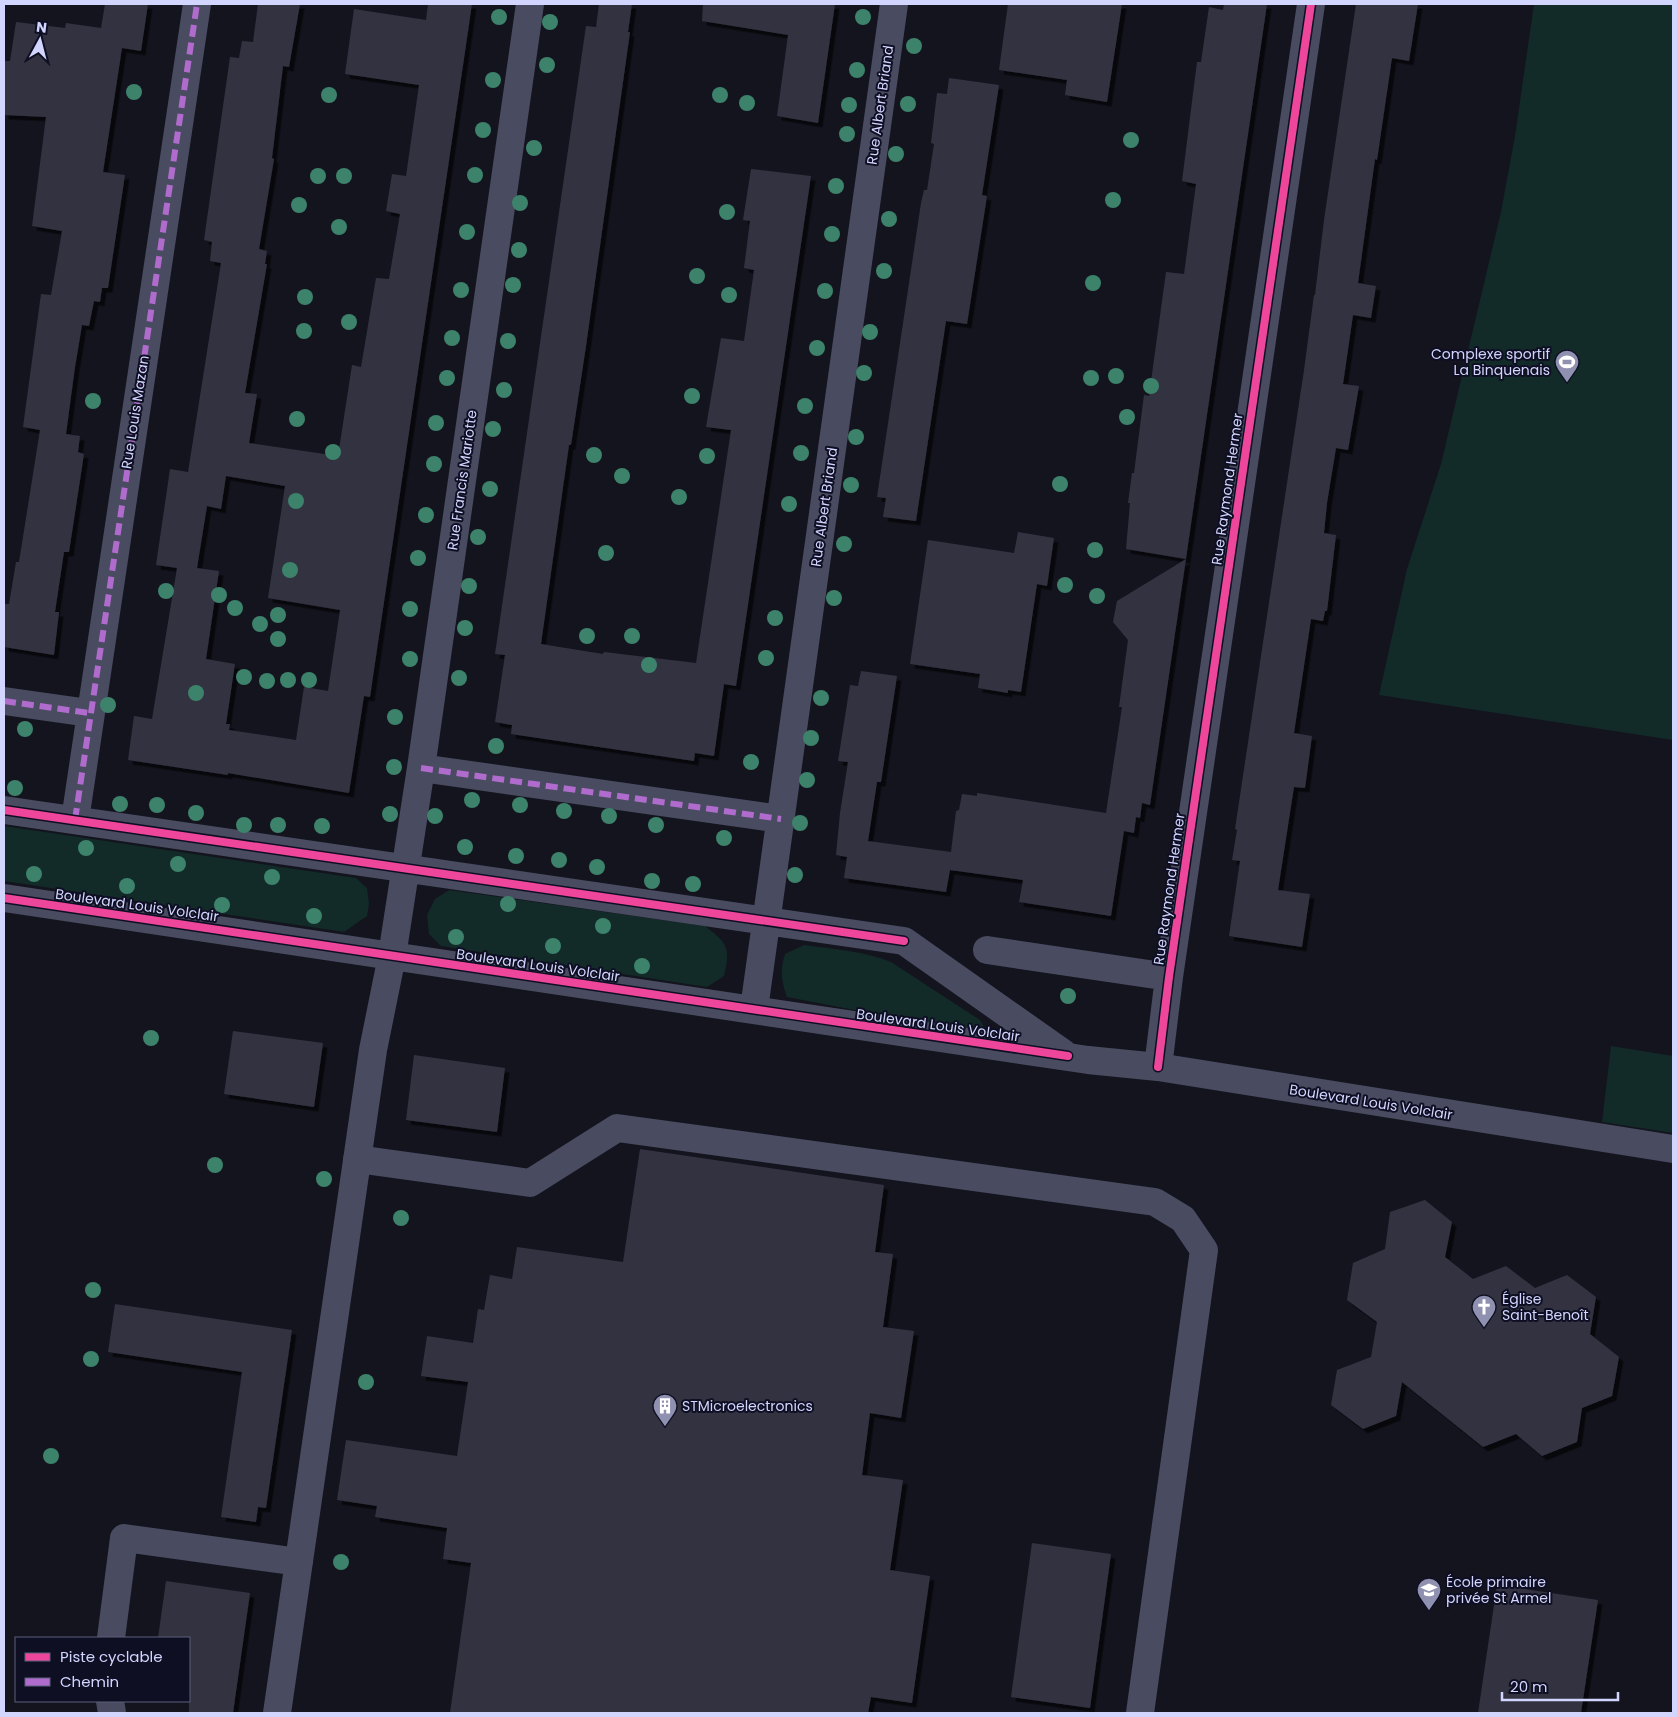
<svg xmlns="http://www.w3.org/2000/svg" width="1677" height="1717" font-family="Poppins,sans-serif">
	<style>
		.green { fill: #122a28 }
		.building { fill: #323241; fill-rule: evenodd; filter: url(#shadow) }
		.lines { fill: none; stroke-linecap: round; stroke-linejoin: round }
		.minor { stroke: #494b60; stroke-width: 28 }
		.quiet { stroke: #b06ccc; stroke-width: 6; stroke-dasharray: 12 6; stroke-linecap: butt }
		.cycleway-casing { stroke: #0f0f24; stroke-width: 11 }
		.cycleway { stroke: #ed469a; stroke-width: 8 }
		.tree { fill: #3d836b }
		.labels { text-anchor: middle; dominant-baseline: central; stroke-width: 4; stroke-linejoin: round; paint-order: stroke }
		.street-label { font-size: 14px; fill: #d2d5fe; stroke: #0f0f24 }
		.poi-label { font-size: 14px; fill: #d2d5fe; stroke: #0f0f24; text-anchor: start }
	</style>
	<defs>
		<filter id="shadow"><feDropShadow dx="4.5" dy="4.5" stdDeviation="0" flood-color="#0009"/></filter>
	</defs>
	<rect width="100%" height="100%" fill="#14141f"/>
	<path class="green" d="M 1534,4 L 1673,4 L 1673,740 L 1379,695 L 1407,569 L 1441,464 L 1501,212 L 1515,136 Z
		M 4,826 L 356,878 L 367,888 L 369,904 L 367,916 L 344,932 L 4,881 Z
		M 449,890 L 705,926 C 727,943 731,947 724,976 L 707,987 L 441,946 L 429,934 L 427,915 L 435,899 Z
		M 804,945 C 833,949 864,951 891,962 L 980,1020 L 989,1036 L 787,997 C 781,981 780,970 785,954 Z
		M 1611,1046 L 1673,1056 L 1673,1133 L 1602,1122 Z"/>
	<path class="building" d="M 105,4 L 148,4 L 141,51 L 122,48 L 103,172 L 125,175 L 108,288 L 102,288 L 100,302 L 94,301 L 89,326 L 82,325 L 75,367 L 66,434 L 80,436 L 78,452 L 84,454 L 69,552 L 64,552 L 55,612 L 59,612 L 54,655 L 4,647 L 4,604 L 9,604 L 16,562 L 19,562 L 40,430 L 23,427 L 41,294 L 51,295 L 62,231 L 32,226 L 46,117 L 4,115 L 4,61 L 10,61 L 16,22 L 65,28 L 66,23 L 101,28 Z
		M 258,4 L 300,4 L 289,67 L 283,66 L 272,158 L 274,159 L 259,249 L 267,251 L 265,264 L 267,264 L 245,393 L 257,394 L 249,443 L 338,456 L 352,365 L 361,367 L 376,278 L 389,279 L 400,214 L 386,211 L 392,174 L 406,176 L 419,85 L 345,74 L 354,9 L 426,20 L 428,4 L 472,4 L 370,697 L 364,696 L 349,793 L 228,773 L 228,775 L 128,760 L 134,716 L 152,719 L 177,568 L 156,565 L 170,469 L 188,472 L 221,263 L 210,261 L 212,242 L 204,240 L 230,57 L 239,58 L 242,41 L 253,42 ZM 226,476 L 285,486 L 268,598 L 340,610 L 328,691 L 304,687 L 296,740 L 229,730 L 230,724 L 226,724 L 235,664 L 206,659 L 219,571 L 197,568 L 207,506 L 221,509 Z
		M 599,4 L 632,4 L 628,32 L 630,32 L 586,346 L 571,445 L 569,445 L 541,644 L 603,654 L 604,652 L 696,663 L 731,430 L 706,427 L 721,338 L 744,341 L 754,270 L 744,268 L 750,221 L 743,220 L 751,169 L 811,176 L 736,686 L 724,684 L 714,756 L 695,753 L 694,761 L 511,734 L 512,725 L 495,722 L 505,655 L 495,654 L 586,26 L 596,27 Z
		M 703,4 L 835,4 L 818,123 L 777,116 L 788,35 L 702,21 Z
		M 1008,4 L 1122,4 L 1107,102 L 1065,95 L 1067,80 L 999,70 Z
		M 1224,4 L 1267,4 L 1150,805 L 1142,803 L 1140,818 L 1136,817 L 1134,833 L 1124,831 L 1111,916 L 1019,902 L 1023,880 L 950,870 L 946,892 L 844,878 L 847,857 L 836,855 L 840,813 L 848,762 L 838,761 L 850,685 L 858,686 L 861,671 L 897,676 L 881,782 L 877,782 L 868,841 L 951,852 L 956,811 L 959,810 L 962,794 L 977,796 L 977,793 L 1106,813 L 1122,707 L 1119,707 L 1128,640 L 1113,622 L 1117,601 L 1186,559 L 1126,549 L 1130,503 L 1128,503 L 1132,473 L 1134,473 L 1144,395 L 1149,396 L 1166,272 L 1184,274 L 1196,184 L 1182,181 L 1197,62 L 1201,62 L 1209,7 L 1223,10 Z
		M 1356,4 L 1418,4 L 1409,61 L 1392,58 L 1377,160 L 1375,159 L 1358,283 L 1376,286 L 1371,318 L 1353,315 L 1343,384 L 1359,386 L 1348,450 L 1336,448 L 1327,503 L 1324,533 L 1336,535 L 1327,611 L 1325,611 L 1323,621 L 1311,619 L 1294,733 L 1312,736 L 1305,788 L 1294,787 L 1278,890 L 1310,894 L 1302,947 L 1229,936 L 1240,861 L 1232,860 L 1237,830 L 1235,829 L 1304,370 L 1314,295 L 1315,295 L 1324,220 Z
		M 949,78 L 999,85 L 982,195 L 987,196 L 967,324 L 946,321 L 916,521 L 883,517 L 886,498 L 877,497 L 921,203 L 924,190 L 927,190 L 934,144 L 931,143 L 937,93 L 947,94 Z
		M 1018,532 L 1054,538 L 1047,586 L 1037,584 L 1021,692 L 1008,690 L 1008,693 L 978,688 L 980,674 L 910,664 L 928,540 L 1014,553 Z
		M 233,1031 L 323,1043 L 314,1107 L 224,1094 Z
		M 414,1055 L 505,1068 L 497,1132 L 406,1120 Z
		M 640,1149 L 884,1185 L 875,1252 L 893,1254 L 883,1327 L 914,1331 L 901,1418 L 870,1413 L 862,1475 L 903,1480 L 890,1570 L 930,1576 L 912,1703 L 871,1697 L 868,1713 L 450,1713 L 471,1563 L 443,1559 L 447,1528 L 375,1517 L 377,1506 L 337,1500 L 346,1440 L 457,1456 L 468,1382 L 421,1376 L 427,1336 L 473,1343 L 478,1309 L 484,1310 L 490,1275 L 512,1279 L 517,1247 L 623,1262 Z
		M 1425,1200 L 1452,1222 L 1445,1257 L 1473,1279 L 1506,1266 L 1535,1288 L 1567,1275 L 1596,1297 L 1590,1334 L 1619,1357 L 1612,1396 L 1582,1408 L 1577,1442 L 1542,1456 L 1516,1434 L 1483,1447 L 1402,1382 L 1396,1416 L 1363,1429 L 1331,1405 L 1337,1370 L 1371,1357 L 1377,1322 L 1347,1300 L 1353,1263 L 1385,1249 L 1390,1212 Z
		M 115,1304 L 292,1330 L 266,1508 L 258,1507 L 256,1522 L 221,1517 L 242,1372 L 108,1352 Z
		M 1032,1543 L 1111,1554 L 1090,1708 L 1011,1697 Z
		M 166,1581 L 250,1593 L 233,1713 L 189,1713 L 189,1638 L 158,1638 Z
		M 1497,1585 L 1598,1600 L 1581,1713 L 1478,1713 Z"/>
	<g class="lines">
		<path class="minor" d="M 4,701 L 89,713
			M 421,768 L 781,819
			M 4,810 L 904,941 L 1063,1053
			M 75,820 L 197,4
			M 4,898 L 1088,1060 L 1158,1067 L 1673,1149
			M 987,950 L 1169,977
			M 754,1009 L 894,4
			M 1158,1067 L 1169,977 L 1311,4
			M 357,1159 L 530,1183 L 617,1128 L 1155,1202 L 1183,1219 L 1204,1250 L 1140,1713
			M 111,1638 L 124,1538 L 299,1562
			M 110,1701 L 112,1713
			M 277,1713 L 373,1050 L 392,956 L 421,768 L 530,4"/>
		<path class="quiet" d="M 4,701 L 89,713
			M 421,768 L 781,819
			M 75,820 L 197,4"/>
		<defs>
			<path id="cycleway" d="M 4,810 L 904,941
				M 4,898 L 1068,1056
				M 1158,1067 L 1169,977 L 1311,4"/>
		</defs>
		<use href="#cycleway" class="cycleway-casing"/>
		<use href="#cycleway" class="cycleway"/>
	</g>
	<g class="tree">
		<circle cx="499" cy="17" r="8"/>
		<circle cx="863" cy="17" r="8"/>
		<circle cx="550" cy="22" r="8"/>
		<circle cx="914" cy="46" r="8"/>
		<circle cx="547" cy="65" r="8"/>
		<circle cx="857" cy="70" r="8"/>
		<circle cx="493" cy="80" r="8"/>
		<circle cx="134" cy="92" r="8"/>
		<circle cx="329" cy="95" r="8"/>
		<circle cx="720" cy="95" r="8"/>
		<circle cx="747" cy="103" r="8"/>
		<circle cx="908" cy="104" r="8"/>
		<circle cx="849" cy="105" r="8"/>
		<circle cx="483" cy="130" r="8"/>
		<circle cx="847" cy="134" r="8"/>
		<circle cx="1131" cy="140" r="8"/>
		<circle cx="534" cy="148" r="8"/>
		<circle cx="896" cy="154" r="8"/>
		<circle cx="475" cy="175" r="8"/>
		<circle cx="318" cy="176" r="8"/>
		<circle cx="344" cy="176" r="8"/>
		<circle cx="836" cy="186" r="8"/>
		<circle cx="1113" cy="200" r="8"/>
		<circle cx="520" cy="203" r="8"/>
		<circle cx="299" cy="205" r="8"/>
		<circle cx="727" cy="212" r="8"/>
		<circle cx="889" cy="219" r="8"/>
		<circle cx="339" cy="227" r="8"/>
		<circle cx="467" cy="232" r="8"/>
		<circle cx="832" cy="234" r="8"/>
		<circle cx="519" cy="250" r="8"/>
		<circle cx="884" cy="271" r="8"/>
		<circle cx="697" cy="276" r="8"/>
		<circle cx="1093" cy="283" r="8"/>
		<circle cx="513" cy="285" r="8"/>
		<circle cx="461" cy="290" r="8"/>
		<circle cx="825" cy="291" r="8"/>
		<circle cx="729" cy="295" r="8"/>
		<circle cx="305" cy="297" r="8"/>
		<circle cx="349" cy="322" r="8"/>
		<circle cx="304" cy="331" r="8"/>
		<circle cx="870" cy="332" r="8"/>
		<circle cx="452" cy="338" r="8"/>
		<circle cx="508" cy="341" r="8"/>
		<circle cx="817" cy="348" r="8"/>
		<circle cx="864" cy="373" r="8"/>
		<circle cx="1116" cy="376" r="8"/>
		<circle cx="447" cy="378" r="8"/>
		<circle cx="1091" cy="378" r="8"/>
		<circle cx="1151" cy="386" r="8"/>
		<circle cx="504" cy="390" r="8"/>
		<circle cx="692" cy="396" r="8"/>
		<circle cx="93" cy="401" r="8"/>
		<circle cx="805" cy="406" r="8"/>
		<circle cx="1127" cy="417" r="8"/>
		<circle cx="297" cy="419" r="8"/>
		<circle cx="436" cy="423" r="8"/>
		<circle cx="493" cy="429" r="8"/>
		<circle cx="856" cy="437" r="8"/>
		<circle cx="333" cy="452" r="8"/>
		<circle cx="801" cy="453" r="8"/>
		<circle cx="594" cy="455" r="8"/>
		<circle cx="707" cy="456" r="8"/>
		<circle cx="434" cy="464" r="8"/>
		<circle cx="622" cy="476" r="8"/>
		<circle cx="1060" cy="484" r="8"/>
		<circle cx="851" cy="485" r="8"/>
		<circle cx="490" cy="489" r="8"/>
		<circle cx="679" cy="497" r="8"/>
		<circle cx="296" cy="501" r="8"/>
		<circle cx="789" cy="504" r="8"/>
		<circle cx="426" cy="515" r="8"/>
		<circle cx="478" cy="537" r="8"/>
		<circle cx="844" cy="544" r="8"/>
		<circle cx="1095" cy="550" r="8"/>
		<circle cx="606" cy="553" r="8"/>
		<circle cx="418" cy="558" r="8"/>
		<circle cx="290" cy="570" r="8"/>
		<circle cx="1065" cy="585" r="8"/>
		<circle cx="469" cy="586" r="8"/>
		<circle cx="166" cy="591" r="8"/>
		<circle cx="219" cy="595" r="8"/>
		<circle cx="1097" cy="596" r="8"/>
		<circle cx="834" cy="598" r="8"/>
		<circle cx="235" cy="608" r="8"/>
		<circle cx="410" cy="609" r="8"/>
		<circle cx="278" cy="615" r="8"/>
		<circle cx="775" cy="618" r="8"/>
		<circle cx="260" cy="624" r="8"/>
		<circle cx="465" cy="628" r="8"/>
		<circle cx="587" cy="636" r="8"/>
		<circle cx="632" cy="636" r="8"/>
		<circle cx="278" cy="639" r="8"/>
		<circle cx="766" cy="658" r="8"/>
		<circle cx="410" cy="659" r="8"/>
		<circle cx="649" cy="665" r="8"/>
		<circle cx="244" cy="677" r="8"/>
		<circle cx="459" cy="678" r="8"/>
		<circle cx="288" cy="680" r="8"/>
		<circle cx="309" cy="680" r="8"/>
		<circle cx="267" cy="681" r="8"/>
		<circle cx="196" cy="693" r="8"/>
		<circle cx="821" cy="698" r="8"/>
		<circle cx="108" cy="705" r="8"/>
		<circle cx="395" cy="717" r="8"/>
		<circle cx="25" cy="729" r="8"/>
		<circle cx="811" cy="738" r="8"/>
		<circle cx="496" cy="746" r="8"/>
		<circle cx="751" cy="762" r="8"/>
		<circle cx="394" cy="767" r="8"/>
		<circle cx="807" cy="780" r="8"/>
		<circle cx="15" cy="788" r="8"/>
		<circle cx="472" cy="800" r="8"/>
		<circle cx="120" cy="804" r="8"/>
		<circle cx="157" cy="805" r="8"/>
		<circle cx="520" cy="805" r="8"/>
		<circle cx="564" cy="811" r="8"/>
		<circle cx="196" cy="813" r="8"/>
		<circle cx="390" cy="814" r="8"/>
		<circle cx="435" cy="816" r="8"/>
		<circle cx="609" cy="816" r="8"/>
		<circle cx="800" cy="823" r="8"/>
		<circle cx="244" cy="825" r="8"/>
		<circle cx="278" cy="825" r="8"/>
		<circle cx="656" cy="825" r="8"/>
		<circle cx="322" cy="826" r="8"/>
		<circle cx="724" cy="838" r="8"/>
		<circle cx="465" cy="847" r="8"/>
		<circle cx="86" cy="848" r="8"/>
		<circle cx="516" cy="856" r="8"/>
		<circle cx="559" cy="860" r="8"/>
		<circle cx="178" cy="864" r="8"/>
		<circle cx="597" cy="867" r="8"/>
		<circle cx="34" cy="874" r="8"/>
		<circle cx="795" cy="875" r="8"/>
		<circle cx="272" cy="877" r="8"/>
		<circle cx="652" cy="881" r="8"/>
		<circle cx="693" cy="884" r="8"/>
		<circle cx="127" cy="886" r="8"/>
		<circle cx="508" cy="904" r="8"/>
		<circle cx="222" cy="905" r="8"/>
		<circle cx="314" cy="916" r="8"/>
		<circle cx="603" cy="926" r="8"/>
		<circle cx="456" cy="937" r="8"/>
		<circle cx="553" cy="946" r="8"/>
		<circle cx="642" cy="966" r="8"/>
		<circle cx="1068" cy="996" r="8"/>
		<circle cx="151" cy="1038" r="8"/>
		<circle cx="215" cy="1165" r="8"/>
		<circle cx="324" cy="1179" r="8"/>
		<circle cx="401" cy="1218" r="8"/>
		<circle cx="93" cy="1290" r="8"/>
		<circle cx="91" cy="1359" r="8"/>
		<circle cx="366" cy="1382" r="8"/>
		<circle cx="51" cy="1456" r="8"/>
		<circle cx="341" cy="1562" r="8"/>
	</g>
	<defs>
		<symbol id="stadium-pin" viewBox="-11 -11 22 30"><path d="M0 17L-7.5 6A9.5 9.5 0 1 1 7.5 6Z" fill="#9091b0" stroke="#0f0f24"/><path d="M0-5a6.5 5 0 1 0 0 10a6.5 5 0 1 0 0-10ZM-3.5-1.8h7v3.6h-7Z" fill="#fff"/></symbol>
		<symbol id="church-pin" viewBox="-11 -11 22 30"><path d="M0 17L-7.5 6A9.5 9.5 0 1 1 7.5 6Z" fill="#9091b0" stroke="#0f0f24"/><path d="M-1.2-6h2.4v3.5h3.3v2.4h-3.3V6h-2.4V-.1h-3.3v-2.4h3.3Z" fill="#fff"/></symbol>
		<symbol id="building-pin" viewBox="-11 -11 22 30"><path d="M0 17L-7.5 6A9.5 9.5 0 1 1 7.5 6Z" fill="#9091b0" stroke="#0f0f24"/><path d="M-4-6H4V6H1V3H-1V6H-4ZM-2.5-4.3h1.7v1.8h-1.7ZM.8-4.3h1.7v1.8H.8ZM-2.5-1h1.7V.8h-1.7ZM.8-1h1.7V.8H.8Z" fill="#fff"/></symbol>
		<symbol id="school-pin" viewBox="-11 -11 22 30"><path d="M0 17L-7.5 6A9.5 9.5 0 1 1 7.5 6Z" fill="#9091b0" stroke="#0f0f24"/><path d="M0-5L7-2L0 1L-7-2ZM-4 1L0 2.5L4 1V4Q0 6-4 4Z" fill="#fff"/></symbol>
	</defs>
	<g fill-rule="evenodd">
		<use href="#stadium-pin" x="1553" y="348" width="28" height="38"/>
		<use href="#church-pin" x="1470" y="1293" width="28" height="38"/>
		<use href="#building-pin" x="651" y="1392" width="28" height="38"/>
		<use href="#school-pin" x="1415" y="1576" width="28" height="38"/>
	</g>
	<g class="labels">
		<g class="street-label">
			<text transform="translate(880 105) rotate(-82)">Rue Albert Briand</text>
			<text transform="translate(135 412) rotate(-81)">Rue Louis Mazan</text>
			<text transform="translate(462 480) rotate(-82)">Rue Francis Mariotte</text>
			<text transform="translate(1227 489) rotate(-82)">Rue Raymond Hermer</text>
			<text transform="translate(824 507) rotate(-82)">Rue Albert Briand</text>
			<text transform="translate(1169 889) rotate(-82)">Rue Raymond Hermer</text>
			<text transform="translate(137 905) rotate(8)">Boulevard Louis Volclair</text>
			<text transform="translate(538 965) rotate(8)">Boulevard Louis Volclair</text>
			<text transform="translate(938 1025) rotate(8)">Boulevard Louis Volclair</text>
			<text transform="translate(1371 1102) rotate(9)">Boulevard Louis Volclair</text>
		</g>
		<g class="poi-label">
			<text x="1550" y="354" text-anchor="end">Complexe sportif<tspan x="1550" dy="16">La Binquenais</tspan></text>
			<text x="1502" y="1299">Église<tspan x="1502" dy="16">Saint-Benoît</tspan></text>
			<text x="682" y="1406">STMicroelectronics</text>
			<text x="1446" y="1582">École primaire<tspan x="1446" dy="16">privée St Armel</tspan></text>
		</g>
	</g>
	<rect width="1677" height="1717" fill="none" stroke="#d2d5fe" stroke-width="10"/>
	<rect x="15" y="1637" width="175" height="65" fill="#0f0f24" stroke="#5d5e7b"/>
	<rect x="25" y="1653" width="25" height="8" fill="#ed469a" stroke="#5d5e7b"/>
	<text x="60" y="1662" font-size="15" fill="#d2d5fe">Piste cyclable</text>
	<rect x="25" y="1678" width="25" height="8" fill="#b06ccc" stroke="#5d5e7b"/>
	<text x="60" y="1687" font-size="15" fill="#d2d5fe">Chemin</text>
	<g transform="translate(40 40) rotate(7)" stroke="#0f0f24" stroke-width="4" paint-order="stroke">
	<path d="M0-4L9 19L0 12L-9 19Z" fill="#d2d5fe"/>
	<text y="-8" font-size="14" font-weight="bold" text-anchor="middle" fill="#d2d5fe">N</text>
	</g>
	<path d="M1502 1692v8h116v-8" fill="none" stroke="#d2d5fe" stroke-width="2.5"/>
	<text x="1510" y="1692" font-size="15" fill="#d2d5fe" stroke="#0f0f24" stroke-width="4" paint-order="stroke">20 m</text>
</svg>
